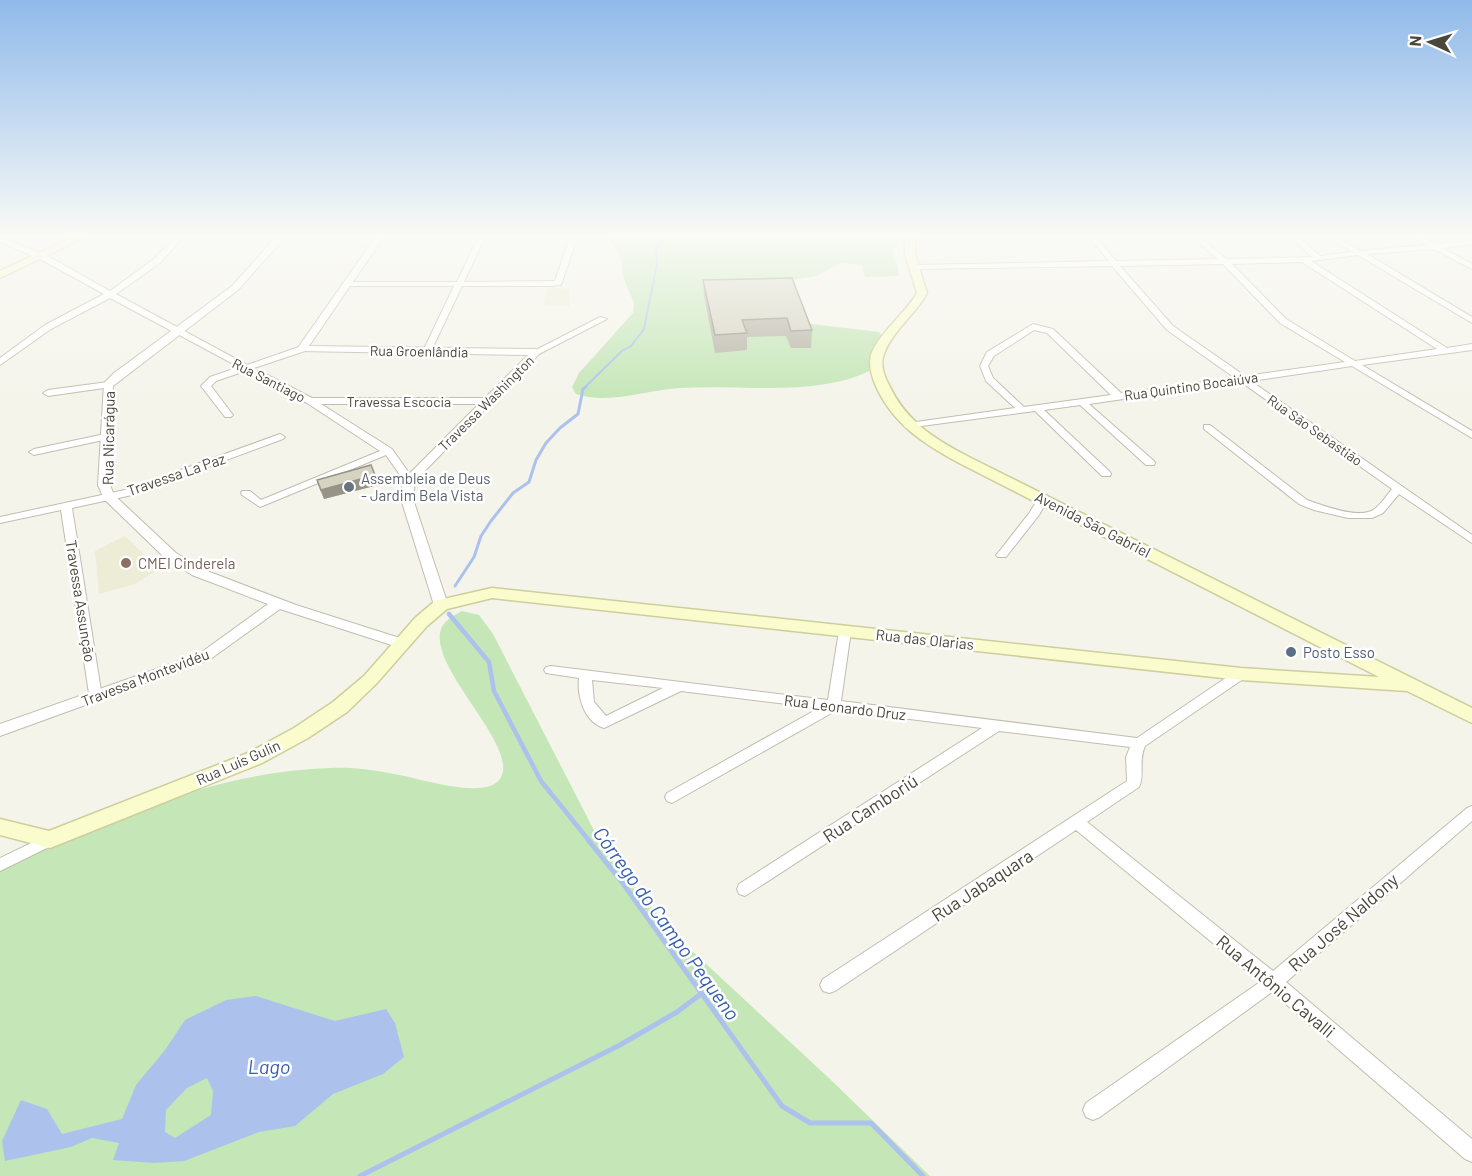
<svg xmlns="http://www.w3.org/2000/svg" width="1472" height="1176" font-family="Barlow,sans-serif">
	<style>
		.education { fill: #edecd6 }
		.green { fill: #c5e6b7 }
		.water { fill: #acc2ed; fill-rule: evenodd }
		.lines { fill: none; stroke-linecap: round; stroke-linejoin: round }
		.stream-far3 { stroke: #acc2ed; stroke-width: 2 }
		.stream-far2 { stroke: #acc2ed; stroke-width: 3 }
		.stream-far1 { stroke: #acc2ed; stroke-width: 4.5 }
		.stream { stroke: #acc2ed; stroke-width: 5 }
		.minor-casing { stroke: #c0beae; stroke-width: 2 }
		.tertiary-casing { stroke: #c0beae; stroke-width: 2 }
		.secondary-casing { stroke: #cece9c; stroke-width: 3 }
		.minor { fill: #fff; fill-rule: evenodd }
		.tertiary { fill: #fff; fill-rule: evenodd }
		.secondary { fill: #fbfcce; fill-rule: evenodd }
		.wall { fill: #b8b5a6 }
		.shaded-wall { fill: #969487 }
		.building { fill: #d6d3c1; stroke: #969487; stroke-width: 1.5 }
		.worship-dot { fill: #6b7280; stroke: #fff; stroke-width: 2 }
		.education-dot { fill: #8d6e63; stroke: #fff; stroke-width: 2 }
		.service-dot { fill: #5c6f8a; stroke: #fff; stroke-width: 2 }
		.labels { text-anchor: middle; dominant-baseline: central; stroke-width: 5; stroke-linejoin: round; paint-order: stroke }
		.far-street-label { font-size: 14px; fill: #494739; stroke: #fff }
		.street-label { font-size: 15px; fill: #494739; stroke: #fff }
		.worship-label { font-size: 15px; fill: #5b616d; stroke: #fff; text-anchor: start }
		.education-label { font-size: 15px; fill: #785e54; stroke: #fff; text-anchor: start }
		.service-label { font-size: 15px; fill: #4e5e75; stroke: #fff; text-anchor: start }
		.near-street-label { font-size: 18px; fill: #494739; stroke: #fff }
		.near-water-label { font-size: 20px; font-style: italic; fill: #385fb0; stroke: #fff }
	</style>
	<rect width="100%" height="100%" fill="#f5f4eb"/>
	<path class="education" d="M 547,287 L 569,289 L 570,306 L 543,306 Z
		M 125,536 L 149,559 L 162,567 L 135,584 L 99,594 L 95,551 Z"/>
	<path class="green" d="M 613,235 L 906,235 L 902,243 L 892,248 L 900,275 L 897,276 L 865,277 L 862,265 L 841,263 L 816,276 L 782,282 L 788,317 L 812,324 L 879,332 L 883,338 L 874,368 C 859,377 844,381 826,384 C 778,392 729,385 680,388 C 647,390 607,405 576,394 L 572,387 L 579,373 L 633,313 L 634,303 L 624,279 L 621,260 L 611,242 Z
		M 462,611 L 479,615 L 493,634 L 600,842 L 624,878 L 690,949 L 832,1081 L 930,1176 L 0,1176 L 0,859 C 108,821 216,771 331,768 C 352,767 374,770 394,774 C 416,777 484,801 500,779 C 521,748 434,674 440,633 C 442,621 453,616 462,611 Z"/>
	<path class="water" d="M 256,996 L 335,1021 L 386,1009 L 395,1023 L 404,1057 L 383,1074 L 333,1094 L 295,1126 L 259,1132 L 184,1161 L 154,1163 L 113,1160 L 119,1143 L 92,1138 L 71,1147 L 5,1161 L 2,1141 L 21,1100 L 47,1109 L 62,1134 L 122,1119 L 136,1085 L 165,1050 L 185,1020 L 226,1000 ZM 207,1078 L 213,1091 L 211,1115 L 175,1138 L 165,1132 L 166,1110 L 187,1088 Z"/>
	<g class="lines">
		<path class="stream-far3" d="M 584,388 L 622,351 L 631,346 L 644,329 L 657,264 L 656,247 L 672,235"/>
		<path class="stream-far2" d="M 455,586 L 474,557 L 481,536 L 491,521 L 513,493 L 529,482 L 536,460 L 546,443 L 560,428 L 578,414 L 583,389 L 586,387"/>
		<path class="stream-far1" d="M 449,614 L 489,662 L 494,691 L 541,781 L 591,843"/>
		<path class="stream" d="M 589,841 L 622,882 L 782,1106 L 810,1123 L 871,1123 L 923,1176
			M 360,1176 L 620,1045 L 677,1012 L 701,994"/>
		<defs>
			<path id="minor" d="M 178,235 L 185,235 L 160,263 L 116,294 L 247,365 L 299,347 L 305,347 L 305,351 L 254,368 L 312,398 L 489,398 L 494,401 L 489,404 L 321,404 L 392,449 L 414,480 L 409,483 L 405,482 L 386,455 L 260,507 L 242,495 L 241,493 L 242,491 L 250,491 L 261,500 L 380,451 L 307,403 L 245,371 L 216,381 L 211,386 L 233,415 L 231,417 L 225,417 L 201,386 L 210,377 L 239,367 L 110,298 L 51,329 L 0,365 L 0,358 L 45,325 L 104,294 L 40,259 L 0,242 L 0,237 L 46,255 L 110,291 L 154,259 Z
				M 479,235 L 486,235 L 464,282 L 555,281 L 571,235 L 578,235 L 561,285 L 552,286 L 462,286 L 431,351 L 427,354 L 423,351 L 454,286 L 346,286 L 342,284 L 346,282 L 457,282 Z
				M 1087,235 L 1094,235 L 1116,261 L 1217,259 L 1191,235 L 1198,235 L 1226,259 L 1312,257 L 1288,235 L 1296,235 L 1320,256 L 1352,252 L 1326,235 L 1334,235 L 1360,251 L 1426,245 L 1410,235 L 1419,235 L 1435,244 L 1472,241 L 1472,245 L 1442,248 L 1472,264 L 1472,269 L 1433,249 L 1367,254 L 1472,317 L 1472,323 L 1358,255 L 1311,261 L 1447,348 L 1472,344 L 1472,350 L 1362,365 L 1472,431 L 1472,438 L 1352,366 L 1251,381 L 1472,535 L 1472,543 L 1399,494 L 1383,513 L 1372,518 L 1348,518 L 1314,510 L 1299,504 L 1204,429 L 1204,425 L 1210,425 L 1307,500 C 1321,505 1353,517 1368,512 C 1378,510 1386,496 1392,489 L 1241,382 L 1089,404 L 1154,461 L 1155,463 L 1154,465 L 1146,465 L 1080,405 L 1044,410 L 1110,472 L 1111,474 L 1110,476 L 1102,476 L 1035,411 L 906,428 L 904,426 L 909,423 L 1015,408 L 986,381 L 980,366 L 987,352 L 1033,324 L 1053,329 L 1121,393 L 1235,378 L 1167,330 L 1112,266 L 915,269 L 911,267 L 915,265 L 1109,261 ZM 1302,262 L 1437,349 L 1355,361 L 1286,319 L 1232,264 ZM 1223,264 L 1280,323 L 1345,362 L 1245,376 L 1173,326 L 1120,266 ZM 1034,330 L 1047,333 L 1111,395 L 1024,407 L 993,378 L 988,366 L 994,356 Z
				M 600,317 L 607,319 L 539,354 L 532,352 Z
				M 108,382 L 111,383 L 111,387 L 48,396 L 43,393 L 48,390 Z
				M 105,434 L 108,435 L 108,439 L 34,455 L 29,452 L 34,449 Z
				M 280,434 L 285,437 L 283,439 L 132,495 L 72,508 L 102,697 L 100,700 L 90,700 L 61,510 L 0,523 L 0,517 L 125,490 Z
				M 1043,496 L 1048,499 L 1039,515 L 1006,557 L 998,557 L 996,555 L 998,553 L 1030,512 L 1039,497 Z
				M 845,627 L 851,631 L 841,701 L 1137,738 L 1236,671 L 1246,671 L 1248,674 L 1246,677 L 1145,746 C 1138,762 1145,775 1139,787 L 1087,822 L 1273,971 L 1467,808 L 1472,806 L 1472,821 L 1286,982 L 1472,1139 L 1472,1162 L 1465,1159 L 1272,992 L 1100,1117 L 1093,1120 L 1086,1117 L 1083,1110 L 1086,1103 L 1260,982 L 1076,830 L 835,991 L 829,993 L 823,991 L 820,985 L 823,979 L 1127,781 L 1126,757 L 1130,747 L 999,731 L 745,896 L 739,894 L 737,889 L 739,884 L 982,728 L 837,710 L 672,803 L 667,801 L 665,797 L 667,793 L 819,708 L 681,691 L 604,728 C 584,722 577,696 579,678 L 546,673 L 544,670 L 546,667 L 551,666 L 828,700 L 839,631 ZM 592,680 L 663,688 L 606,716 L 594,702 Z
				M 50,834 L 55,836 L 58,840 L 55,844 L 0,871 L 0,858 Z"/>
			<path id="tertiary" d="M 278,235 L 287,235 L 238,290 L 113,386 L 110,485 L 114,495 L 176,553 L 202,569 L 296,605 L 406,640 L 408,643 L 401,648 L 280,609 L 209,660 L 0,736 L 0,724 L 199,654 L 268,604 L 192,575 L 166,559 L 104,499 L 98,485 L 104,383 L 114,373 L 232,286 Z
				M 377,235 L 385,235 L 309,346 L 536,349 L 541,352 L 415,481 L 413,499 L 448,605 L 441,609 L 434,605 L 401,499 L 403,480 L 528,355 L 299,351 L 297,349 Z"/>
			<path id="secondary" d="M 77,235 L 90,235 L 0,278 L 0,271 Z
				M 905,235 L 915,235 L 915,254 L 927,293 C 916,314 892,331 884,354 C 880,364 884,376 889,385 C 906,422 936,440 971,458 L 1472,708 L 1472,723 L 1407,691 L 1241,680 L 492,598 L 447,609 L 427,626 L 376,684 L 347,712 L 308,738 L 262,763 L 50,848 L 0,835 L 0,819 L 49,831 L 248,753 L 294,728 L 333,702 L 364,676 L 415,618 L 435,601 L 492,588 L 1241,668 L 1379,677 L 961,464 C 924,444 892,424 875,384 C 871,374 868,363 872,352 C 882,330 905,314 917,293 L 905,254 Z"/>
		</defs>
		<use href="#minor" class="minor-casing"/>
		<use href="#tertiary" class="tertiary-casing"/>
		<use href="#secondary" class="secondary-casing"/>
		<use href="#minor" class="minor"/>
		<use href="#tertiary" class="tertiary"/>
		<use href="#secondary" class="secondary"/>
	</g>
	<path class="wall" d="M 703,280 L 812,330 L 811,348 L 791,348 L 786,336 L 747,337 L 747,350 L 715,353 L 704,296 Z
		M 375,475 L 378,485 L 324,499 L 320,490 L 317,480 Z"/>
	<path class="shaded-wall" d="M 375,475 L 378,485 L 324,499 L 321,490 Z"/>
	<path class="building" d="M 792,278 L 812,330 L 791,331 L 787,318 L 742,320 L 747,333 L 715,335 L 703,280 Z
		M 371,465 L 375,475 L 321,490 L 317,480 Z"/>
	<linearGradient id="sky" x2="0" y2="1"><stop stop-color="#90baea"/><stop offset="0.59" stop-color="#fafaf6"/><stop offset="1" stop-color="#fafaf6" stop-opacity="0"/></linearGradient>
	<rect width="1472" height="400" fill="url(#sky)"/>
	<circle class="worship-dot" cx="349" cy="487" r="6"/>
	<circle class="education-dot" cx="126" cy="563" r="6"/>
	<circle class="service-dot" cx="1291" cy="652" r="6"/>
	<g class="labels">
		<g class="far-street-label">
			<text transform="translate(419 351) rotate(1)">Rua Groenlândia</text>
			<text transform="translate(269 380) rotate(27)">Rua Santiago</text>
			<text transform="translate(1191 386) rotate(-8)">Rua Quintino Bocaiúva</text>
			<text x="399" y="401">Travessa Escocia</text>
			<text transform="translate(486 403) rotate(-45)">Travessa Washington</text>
			<text transform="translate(1315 430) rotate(35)">Rua São Sebastião</text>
		</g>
		<g class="street-label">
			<text transform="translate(108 438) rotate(-89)">Rua Nicarágua</text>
			<text transform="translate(176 474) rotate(-19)">Travessa La Paz</text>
			<text transform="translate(1093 524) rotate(27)">Avenida São Gabriel</text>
			<text transform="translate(81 601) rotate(81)">Travessa Assunção</text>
			<text transform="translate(925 639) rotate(6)">Rua das Olarias</text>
			<text transform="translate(145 677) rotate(-21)">Travessa Montevidéu</text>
			<text transform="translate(845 707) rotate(7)">Rua Leonardo Druz</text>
			<text transform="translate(238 762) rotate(-24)">Rua Luís Gulin</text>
		</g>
		<g class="worship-label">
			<text x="361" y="478">Assembleia de Deus<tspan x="361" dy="17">- Jardim Bela Vista</tspan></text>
		</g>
		<g class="education-label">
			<text x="138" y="563">CMEI Cinderela</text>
		</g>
		<g class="service-label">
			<text x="1303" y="652">Posto Esso</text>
		</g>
		<g class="near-street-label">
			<text transform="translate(870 808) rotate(-33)">Rua Camboriú</text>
			<text transform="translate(982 885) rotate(-33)">Rua Jabaquara</text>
			<text transform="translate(1343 922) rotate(-41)">Rua José Naldony</text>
			<text transform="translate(1276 986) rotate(40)">Rua Antônio Cavalli</text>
		</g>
		<g class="near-water-label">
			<text transform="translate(667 923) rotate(54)">Córrego do Campo Pequeno</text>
			<text x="269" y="1066">Lago</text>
		</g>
	</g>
	<g transform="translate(1430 42) rotate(274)" stroke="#ffffff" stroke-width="4.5" paint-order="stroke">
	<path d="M0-4.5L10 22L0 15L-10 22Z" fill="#494739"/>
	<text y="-9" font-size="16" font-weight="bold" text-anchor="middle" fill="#494739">N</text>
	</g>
</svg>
